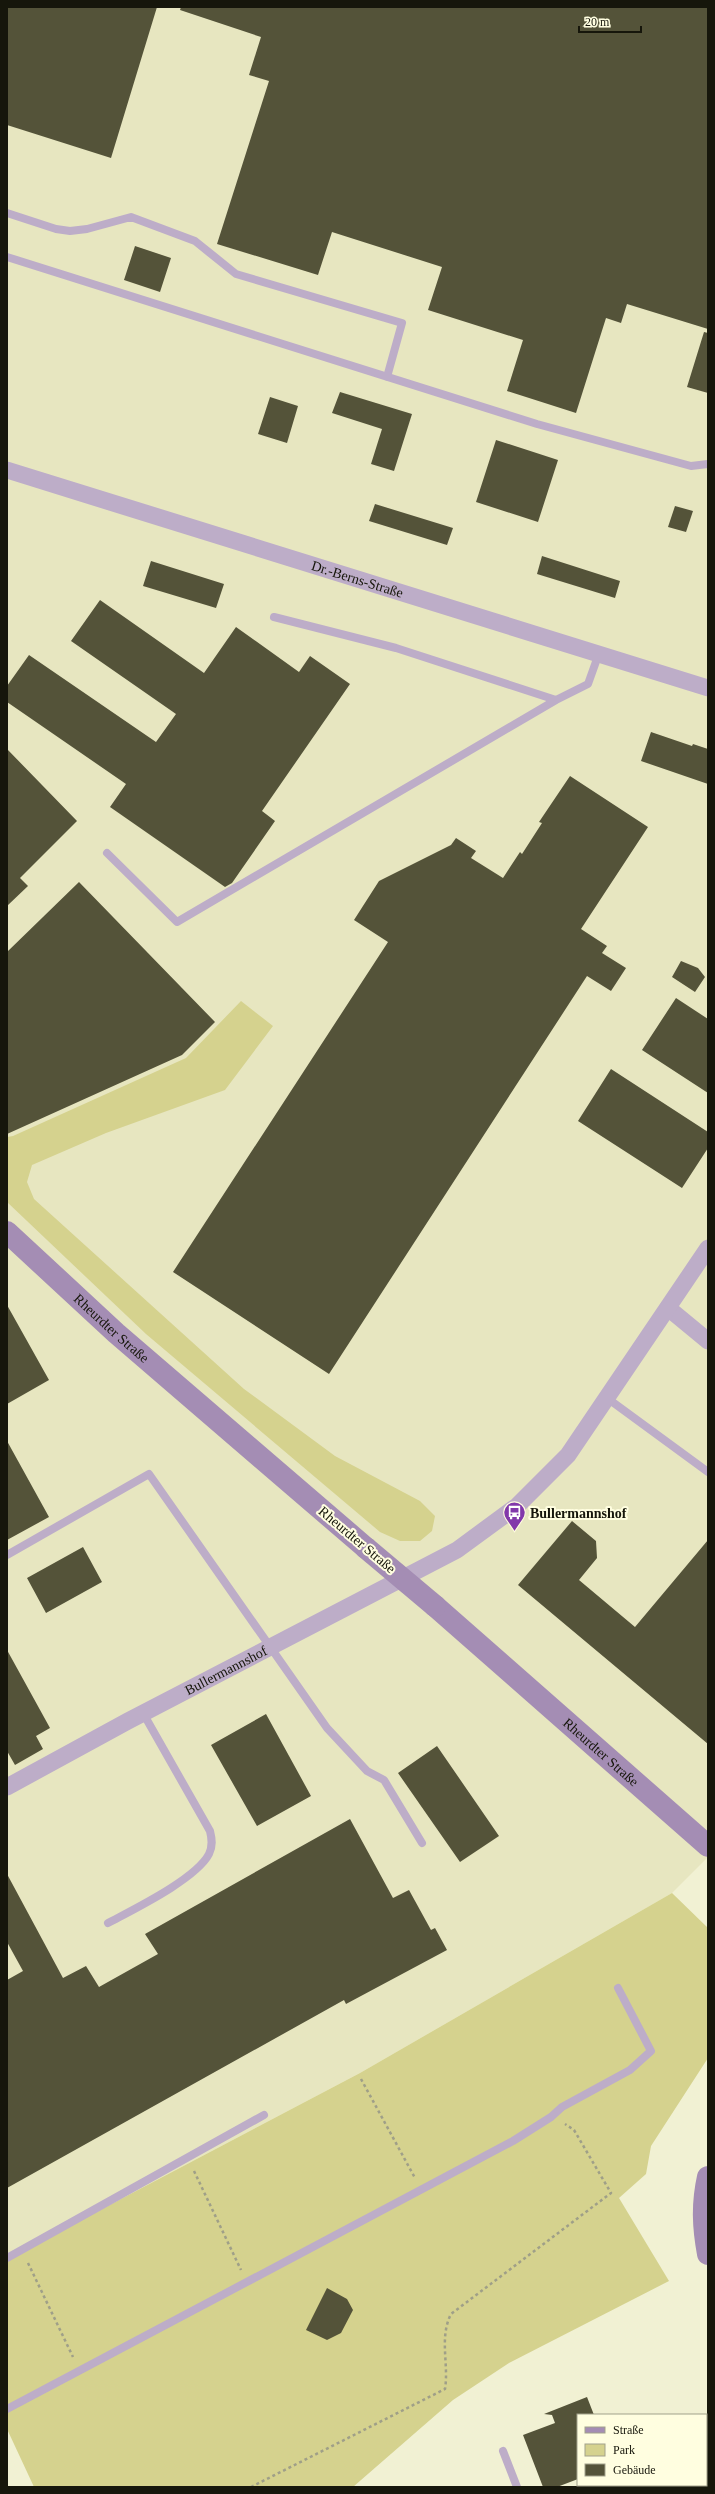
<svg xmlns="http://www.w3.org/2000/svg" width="715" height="2494" font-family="'Times New Roman',serif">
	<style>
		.built { fill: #e7e6c0 }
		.green { fill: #d5d28e }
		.building { fill: #545339 }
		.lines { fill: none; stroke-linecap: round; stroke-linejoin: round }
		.path { stroke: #9f9f88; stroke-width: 2.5; stroke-dasharray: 3 3; stroke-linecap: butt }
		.service { stroke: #bdadc8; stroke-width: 8 }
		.minor { stroke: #bdadc8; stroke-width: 17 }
		.secondary { stroke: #a48db4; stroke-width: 22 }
		.secondary-bridge { stroke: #a48db4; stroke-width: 22 }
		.labels { text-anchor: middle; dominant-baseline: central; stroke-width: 4; stroke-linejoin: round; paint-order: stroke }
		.street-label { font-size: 14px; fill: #16160b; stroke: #fffee0 }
		.poi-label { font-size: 14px; font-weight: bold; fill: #16160b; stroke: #fffee0; text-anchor: start }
	</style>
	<rect width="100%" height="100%" fill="#f1f1d3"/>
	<path class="built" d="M 7,7 L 708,7 L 708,1857 L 672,1893 L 360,2073 L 7,2259 Z"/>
	<path class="green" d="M 241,1001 L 273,1026 L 225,1090 L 106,1133 L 32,1165 L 27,1182 L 34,1199 L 244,1389 L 335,1456 L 420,1501 L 435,1516 L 432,1531 L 420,1541 L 400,1541 L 380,1532 L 146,1334 L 7,1202 L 7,1137 L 13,1136 L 186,1058 Z
		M 672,1893 L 708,1928 L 708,2058 L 651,2146 L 646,2174 L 619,2198 L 669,2281 L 509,2363 L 453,2400 L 353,2487 L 34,2487 L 7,2429 L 7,2259 L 360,2073 Z"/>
	<path class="building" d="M 7,7 L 157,7 L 111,158 L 7,125 Z
		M 181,7 L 708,7 L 708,329 L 627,304 L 621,323 L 606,318 L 576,413 L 507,391 L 523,340 L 428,310 L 442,267 L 332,232 L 318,275 L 217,244 L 269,81 L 249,75 L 261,37 L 180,10 Z
		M 135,246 L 171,258 L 160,292 L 124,280 Z
		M 704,332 L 708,333 L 708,393 L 687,387 Z
		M 340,392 L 412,414 L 394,471 L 371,464 L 382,429 L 332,413 Z
		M 270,397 L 298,406 L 287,443 L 258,434 Z
		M 496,440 L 558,460 L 538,522 L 476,502 Z
		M 375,504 L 453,528 L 447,545 L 369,521 Z
		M 675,506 L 693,511 L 686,532 L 668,527 Z
		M 542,556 L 620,581 L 615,598 L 537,574 Z
		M 151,561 L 224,584 L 216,608 L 143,586 Z
		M 100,600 L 204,673 L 236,627 L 299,672 L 310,656 L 350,684 L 262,811 L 275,821 L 232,883 L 225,887 L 110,807 L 126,784 L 7,702 L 7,686 L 29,655 L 156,742 L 176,714 L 71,641 Z
		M 651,732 L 692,746 L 693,744 L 708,749 L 708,784 L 641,761 Z
		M 7,749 L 77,821 L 20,878 L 28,886 L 7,906 Z
		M 570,776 L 648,827 L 581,929 L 607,946 L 602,953 L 626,968 L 611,991 L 587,976 L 329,1374 L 173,1272 L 388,942 L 354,920 L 379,881 L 451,845 L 456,838 L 476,851 L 471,858 L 503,878 L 520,852 L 522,854 L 542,823 L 539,822 Z
		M 79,882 L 215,1022 L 182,1055 L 7,1134 L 7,952 Z
		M 681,961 L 698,968 L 705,977 L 695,992 L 672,977 Z
		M 676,998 L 708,1019 L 708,1093 L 642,1050 Z
		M 611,1069 L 708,1132 L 708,1148 L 682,1188 L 578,1121 Z
		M 7,1305 L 49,1380 L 7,1404 Z
		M 7,1441 L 49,1517 L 7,1540 Z
		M 572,1521 L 596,1541 L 597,1558 L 579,1580 L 635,1627 L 708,1540 L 708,1744 L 518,1585 Z
		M 83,1547 L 102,1582 L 46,1613 L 27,1578 Z
		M 7,1650 L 50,1728 L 36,1736 L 43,1749 L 15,1765 L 7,1751 Z
		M 266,1714 L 311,1796 L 257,1826 L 211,1745 Z
		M 437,1746 L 499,1836 L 460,1862 L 398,1773 Z
		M 350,1819 L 393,1898 L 409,1890 L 431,1930 L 435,1928 L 447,1950 L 346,2004 L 344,2000 L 7,2188 L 7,1980 L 23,1971 L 7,1942 L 7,1874 L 63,1978 L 86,1966 L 99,1987 L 158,1954 L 145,1934 Z
		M 327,2288 L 347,2299 L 353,2310 L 341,2333 L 327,2340 L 306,2330 Z
		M 587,2397 L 594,2415 L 578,2415 L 578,2479 L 557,2487 L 543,2487 L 523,2435 L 555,2423 L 552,2415 L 544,2414 Z"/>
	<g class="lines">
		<path class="path" d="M 361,2079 L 415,2178
			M 194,2171 L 241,2270
			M 28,2263 L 73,2357
			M 251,2487 L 445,2389 C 449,2364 439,2338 451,2314 L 611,2193 L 574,2130 L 565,2124"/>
		<path class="service" d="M 7,213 L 56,229 L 70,231 L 87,229 L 131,217 L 195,241 L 236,274 L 402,323 L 387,377
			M 7,257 L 537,424 L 691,466 L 708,464
			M 274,617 L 396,648 L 556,700
			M 107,853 L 177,922 L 556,700 L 588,684 L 598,656
			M 607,1398 L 708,1472
			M 7,1555 L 149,1474 L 327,1728 L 367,1771 L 384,1780 L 422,1843
			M 108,1923 C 134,1909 196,1879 209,1854 C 213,1846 212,1839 210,1831 L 143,1713
			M 7,2258 L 264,2115
			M 7,2409 L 513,2141 L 551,2117 L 562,2107 L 630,2070 L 651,2051 L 618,1988
			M 503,2451 L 517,2487"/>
		<g class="minor">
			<path id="s1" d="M 7,470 L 708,688"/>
			<path d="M 668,1308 L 708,1341"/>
			<path id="s2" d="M 7,1787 L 128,1721 L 457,1550 L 517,1506 L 568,1455 L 708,1248"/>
		</g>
		<g class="secondary">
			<path id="s3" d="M 7,1232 L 116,1333 L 366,1548"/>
			<path id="s4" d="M 435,1606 L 708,1846"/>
			<path d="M 708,2177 C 702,2204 703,2227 708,2254"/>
		</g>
		<path class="secondary-bridge" d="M 366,1548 L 435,1606"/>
	</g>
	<defs>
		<symbol id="bus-pin" viewBox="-11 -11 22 30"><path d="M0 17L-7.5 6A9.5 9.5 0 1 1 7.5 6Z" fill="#8238aa" stroke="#fffee0"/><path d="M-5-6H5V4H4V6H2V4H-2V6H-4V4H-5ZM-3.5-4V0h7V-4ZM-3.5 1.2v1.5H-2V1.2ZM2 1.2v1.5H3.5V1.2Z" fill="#fff"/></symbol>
	</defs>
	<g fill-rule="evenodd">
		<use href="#bus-pin" x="502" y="1500" width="25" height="34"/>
	</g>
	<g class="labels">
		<g class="street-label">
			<text stroke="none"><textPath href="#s1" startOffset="367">Dr.-Berns-Straße</textPath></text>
			<text stroke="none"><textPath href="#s3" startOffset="142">Rheurdter Straße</textPath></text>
			<text transform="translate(357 1540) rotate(40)">Rheurdter Straße</text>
			<text stroke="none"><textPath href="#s2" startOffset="248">Bullermannshof</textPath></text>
			<text stroke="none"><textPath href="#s4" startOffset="221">Rheurdter Straße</textPath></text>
		</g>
		<g class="poi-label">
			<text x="530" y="1513">Bullermannshof</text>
		</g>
	</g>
	<rect width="715" height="2494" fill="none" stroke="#16160b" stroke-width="16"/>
	<rect x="577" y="2414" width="130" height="72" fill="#fffee0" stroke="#a2a18b"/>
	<rect x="585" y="2427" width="20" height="6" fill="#a48db4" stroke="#a2a18b"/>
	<text x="613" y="2434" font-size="12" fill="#16160b">Straße</text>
	<rect x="585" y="2444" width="20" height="12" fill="#d5d28e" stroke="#a2a18b"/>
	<text x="613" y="2454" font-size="12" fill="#16160b">Park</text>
	<rect x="585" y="2464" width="20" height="12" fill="#545339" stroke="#a2a18b"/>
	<text x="613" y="2474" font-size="12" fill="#16160b">Gebäude</text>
	<path d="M579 26v6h62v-6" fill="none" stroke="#16160b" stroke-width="2"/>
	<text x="585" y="26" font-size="12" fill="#16160b" stroke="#fffee0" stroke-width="3" paint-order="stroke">20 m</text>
</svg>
